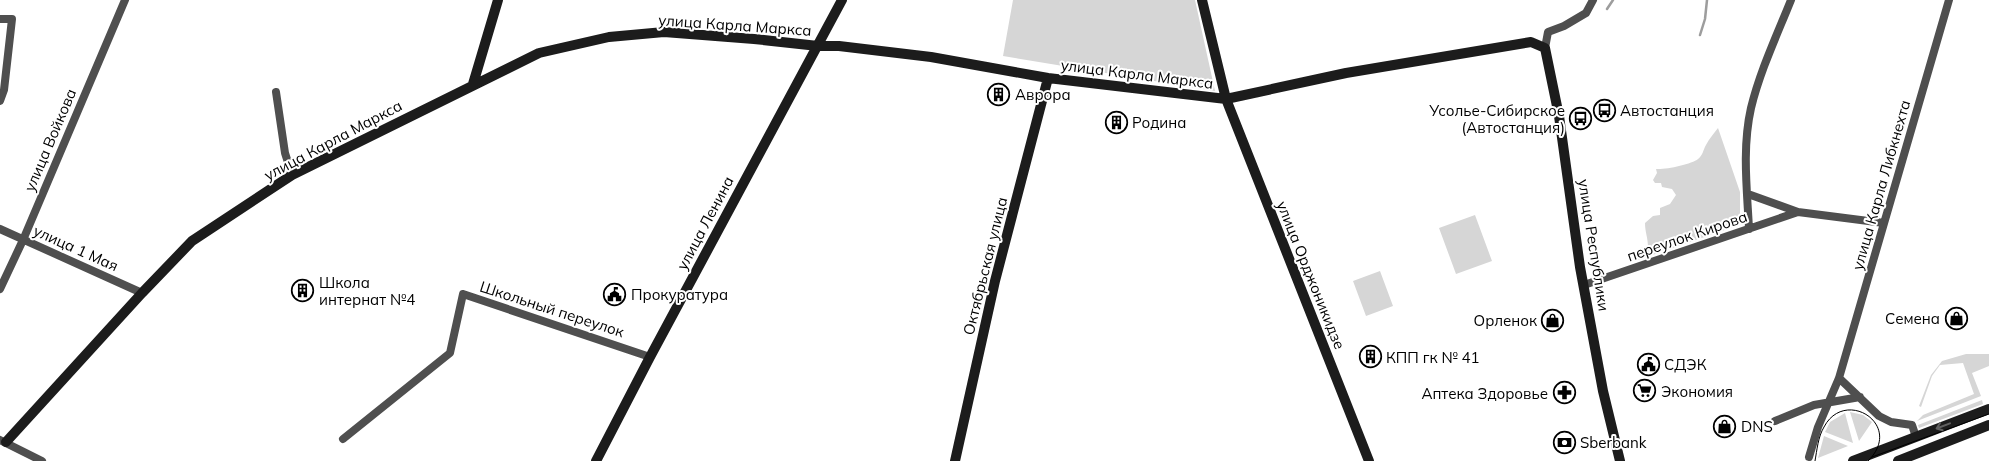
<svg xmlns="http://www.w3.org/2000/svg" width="1989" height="461" font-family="Mulish,sans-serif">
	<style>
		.green { fill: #d6d6d6 }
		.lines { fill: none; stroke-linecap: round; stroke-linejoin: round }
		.stream { stroke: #9d9d9d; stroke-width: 2.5 }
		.street { stroke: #4f4f4f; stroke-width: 8 }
		.secondary { stroke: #1c1c1c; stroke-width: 10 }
		.tram { stroke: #000; stroke-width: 1 }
		.oneway { stroke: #606060 }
		.labels { text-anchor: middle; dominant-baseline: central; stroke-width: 4; stroke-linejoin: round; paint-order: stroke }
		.street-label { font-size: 15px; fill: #000; stroke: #fff }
		.poi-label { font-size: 15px; fill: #000; stroke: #fff; text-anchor: start }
	</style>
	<rect width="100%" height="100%" fill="#fff"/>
	<path class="green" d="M 1013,0 L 1195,0 L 1215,91 L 1003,56 Z
		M 1718,128 L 1740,192 L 1740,222 L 1736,226 L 1638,260 L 1634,254 L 1640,248 L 1648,247 C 1648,238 1645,232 1645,223 L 1653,216 L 1660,215 L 1660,208 L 1670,204 L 1676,195 L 1672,189 L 1662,187 L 1661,183 L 1655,183 L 1653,180 L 1657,173 L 1656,169 C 1665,170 1692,164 1698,159 C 1703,155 1703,150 1706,145 C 1709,139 1714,133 1718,128 Z
		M 1475,215 L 1492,261 L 1456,274 L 1439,228 Z
		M 1380,271 L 1393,306 L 1366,316 L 1353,281 Z
		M 1966,354 L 1989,354 L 1989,366 L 1972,373 L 1981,396 L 1917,421 L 1923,415 L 1974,394 L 1963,363 L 1940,365 L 1932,376 L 1921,407 L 1919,406 L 1931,375 L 1942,361 Z
		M 1982,400 L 1983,404 L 1919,428 L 1918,425 Z
		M 1850,412 L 1863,415 L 1872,422 L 1859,441 Z
		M 1845,413 L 1853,443 L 1825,432 L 1830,422 Z
		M 1824,436 L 1848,446 L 1818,458 Z"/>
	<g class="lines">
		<path class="stream" d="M 1607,9 L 1613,0
			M 1700,35 L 1705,19 L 1707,0"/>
		<path class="street" d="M 0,19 L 12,19 L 4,90 L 0,101
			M 1545,48 L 1548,32 L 1564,26 L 1586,13 L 1593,0
			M 276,92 L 285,153 L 292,175
			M 1748,194 L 1798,212
			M 0,229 L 142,293
			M 1749,229 C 1747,189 1742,148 1751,108 C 1760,71 1777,35 1791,0
			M 1584,285 L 1798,212 L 1884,223
			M 0,289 L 23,240 L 125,0
			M 1839,378 L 1879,416 L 1891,422 L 1912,425 L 1916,437
			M 1775,421 L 1814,405 L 1860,397
			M 343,439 L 450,353 L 463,294 L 650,357
			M 0,440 L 42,461
			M 1809,457 L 1818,427 L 1839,378 L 1949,0"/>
		<path class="secondary" d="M 1202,0 L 1226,99 L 1369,461
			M 473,84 L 498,0
			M 6,442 L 142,293 L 192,241 L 292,175 L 539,53 L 609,37 L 664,32 L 754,39 L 818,46 L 839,46 L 931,57 L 1048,78 L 1226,99 L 1346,73 L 1531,42 L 1545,48 L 1559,116 L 1580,267 L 1603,391 L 1620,461
			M 596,461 L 650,357 L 842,0
			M 955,461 L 995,281 L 1048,78
			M 1853,461 L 1989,409
			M 1898,461 L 1989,425"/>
		<path class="tram" d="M 1872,457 L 1989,414
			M 1815,461 C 1817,450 1818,437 1824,427 C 1845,387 1905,425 1868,461"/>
	</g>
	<defs><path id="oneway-shaft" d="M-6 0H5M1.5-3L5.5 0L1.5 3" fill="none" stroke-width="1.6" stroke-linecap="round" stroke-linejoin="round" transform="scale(1.25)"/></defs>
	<use class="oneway" href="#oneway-shaft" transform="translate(1943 426) rotate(159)"/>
	<defs>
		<symbol id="building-ring" viewBox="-11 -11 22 22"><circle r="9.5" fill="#fff" stroke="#000" stroke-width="1.5"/><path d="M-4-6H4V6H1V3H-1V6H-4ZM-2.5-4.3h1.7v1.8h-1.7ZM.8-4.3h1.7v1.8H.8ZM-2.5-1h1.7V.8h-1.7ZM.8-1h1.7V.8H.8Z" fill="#000"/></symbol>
		<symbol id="bus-ring" viewBox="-11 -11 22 22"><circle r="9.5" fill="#fff" stroke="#000" stroke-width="1.5"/><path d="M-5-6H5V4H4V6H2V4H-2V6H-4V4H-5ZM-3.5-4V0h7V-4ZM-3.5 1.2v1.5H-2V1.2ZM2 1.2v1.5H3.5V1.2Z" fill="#000"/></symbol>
		<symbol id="civic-ring" viewBox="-11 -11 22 22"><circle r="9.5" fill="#fff" stroke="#000" stroke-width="1.5"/><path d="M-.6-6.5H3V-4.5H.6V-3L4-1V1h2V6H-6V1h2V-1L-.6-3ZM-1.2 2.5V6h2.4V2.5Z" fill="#000"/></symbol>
		<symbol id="shop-ring" viewBox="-11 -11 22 22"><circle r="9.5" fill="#fff" stroke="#000" stroke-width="1.5"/><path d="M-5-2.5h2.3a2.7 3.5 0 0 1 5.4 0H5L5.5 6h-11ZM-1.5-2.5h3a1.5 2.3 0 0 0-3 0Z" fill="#000"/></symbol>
		<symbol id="supermarket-ring" viewBox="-11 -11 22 22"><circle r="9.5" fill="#fff" stroke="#000" stroke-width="1.5"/><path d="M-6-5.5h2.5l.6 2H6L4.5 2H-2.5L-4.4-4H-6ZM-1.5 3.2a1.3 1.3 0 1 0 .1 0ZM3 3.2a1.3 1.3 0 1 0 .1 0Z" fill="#000"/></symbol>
		<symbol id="pharmacy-ring" viewBox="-11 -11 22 22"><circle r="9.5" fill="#fff" stroke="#000" stroke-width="1.5"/><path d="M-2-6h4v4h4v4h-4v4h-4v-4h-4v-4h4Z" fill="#000"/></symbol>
		<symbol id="bank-ring" viewBox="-11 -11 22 22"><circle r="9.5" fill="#fff" stroke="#000" stroke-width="1.5"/><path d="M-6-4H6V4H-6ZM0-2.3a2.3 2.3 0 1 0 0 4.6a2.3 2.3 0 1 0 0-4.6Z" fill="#000"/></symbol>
	</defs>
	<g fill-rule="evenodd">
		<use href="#building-ring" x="986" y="82" width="25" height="25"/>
		<use href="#bus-ring" x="1592" y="98" width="25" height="25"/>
		<use href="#bus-ring" x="1568" y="106" width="25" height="25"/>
		<use href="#building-ring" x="1104" y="110" width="25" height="25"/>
		<use href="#building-ring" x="290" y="278" width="25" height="25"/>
		<use href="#civic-ring" x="602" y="282" width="25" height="25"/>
		<use href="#shop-ring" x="1944" y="306" width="25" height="25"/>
		<use href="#shop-ring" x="1540" y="308" width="25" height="25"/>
		<use href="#building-ring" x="1358" y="344" width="25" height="25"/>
		<use href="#civic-ring" x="1636" y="352" width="25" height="25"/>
		<use href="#supermarket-ring" x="1632" y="378" width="25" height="25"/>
		<use href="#pharmacy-ring" x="1552" y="380" width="25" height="25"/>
		<use href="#shop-ring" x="1712" y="414" width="25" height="25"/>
		<use href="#bank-ring" x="1552" y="430" width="25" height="25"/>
	</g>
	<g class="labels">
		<g class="street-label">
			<text transform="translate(735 25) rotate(4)">улица Карла Маркса</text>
			<text transform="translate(1137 74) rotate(7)">улица Карла Маркса</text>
			<text transform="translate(50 140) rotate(-67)">улица Войкова</text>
			<text transform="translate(333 140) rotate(-28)">улица Карла Маркса</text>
			<text transform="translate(1881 185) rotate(-74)">улица Карла Либкнехта</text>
			<text transform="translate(705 223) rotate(-62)">улица Ленина</text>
			<text transform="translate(1687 236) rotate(-19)">переулок Кирова</text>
			<text transform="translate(1594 245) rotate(81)">улица Республики</text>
			<text transform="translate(76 248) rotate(24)">улица 1 Мая</text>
			<text transform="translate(985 266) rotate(-76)">Октябрьская улица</text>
			<text transform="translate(1311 275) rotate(68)">улица Орджоникидзе</text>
			<text transform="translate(552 309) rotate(18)">Школьный переулок</text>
		</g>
		<g class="poi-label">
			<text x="1015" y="94">Аврора</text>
			<text x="1565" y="110" text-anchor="end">Усолье-Сибирское<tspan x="1565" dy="17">(Автостанция)</tspan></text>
			<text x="1620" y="110">Автостанция</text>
			<text x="1132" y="122">Родина</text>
			<text x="319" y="282">Школа<tspan x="319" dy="17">интернат №4</tspan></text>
			<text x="631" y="294">Прокуратура</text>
			<text x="1940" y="318" text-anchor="end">Семена</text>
			<text x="1537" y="320" text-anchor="end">Орленок</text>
			<text x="1386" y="357">КПП гк № 41</text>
			<text x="1664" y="364">СДЭК</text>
			<text x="1661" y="391">Экономия</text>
			<text x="1548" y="393" text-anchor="end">Аптека Здоровье</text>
			<text x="1741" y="426">DNS</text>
			<text x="1580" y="442">Sberbank</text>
		</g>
	</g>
</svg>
